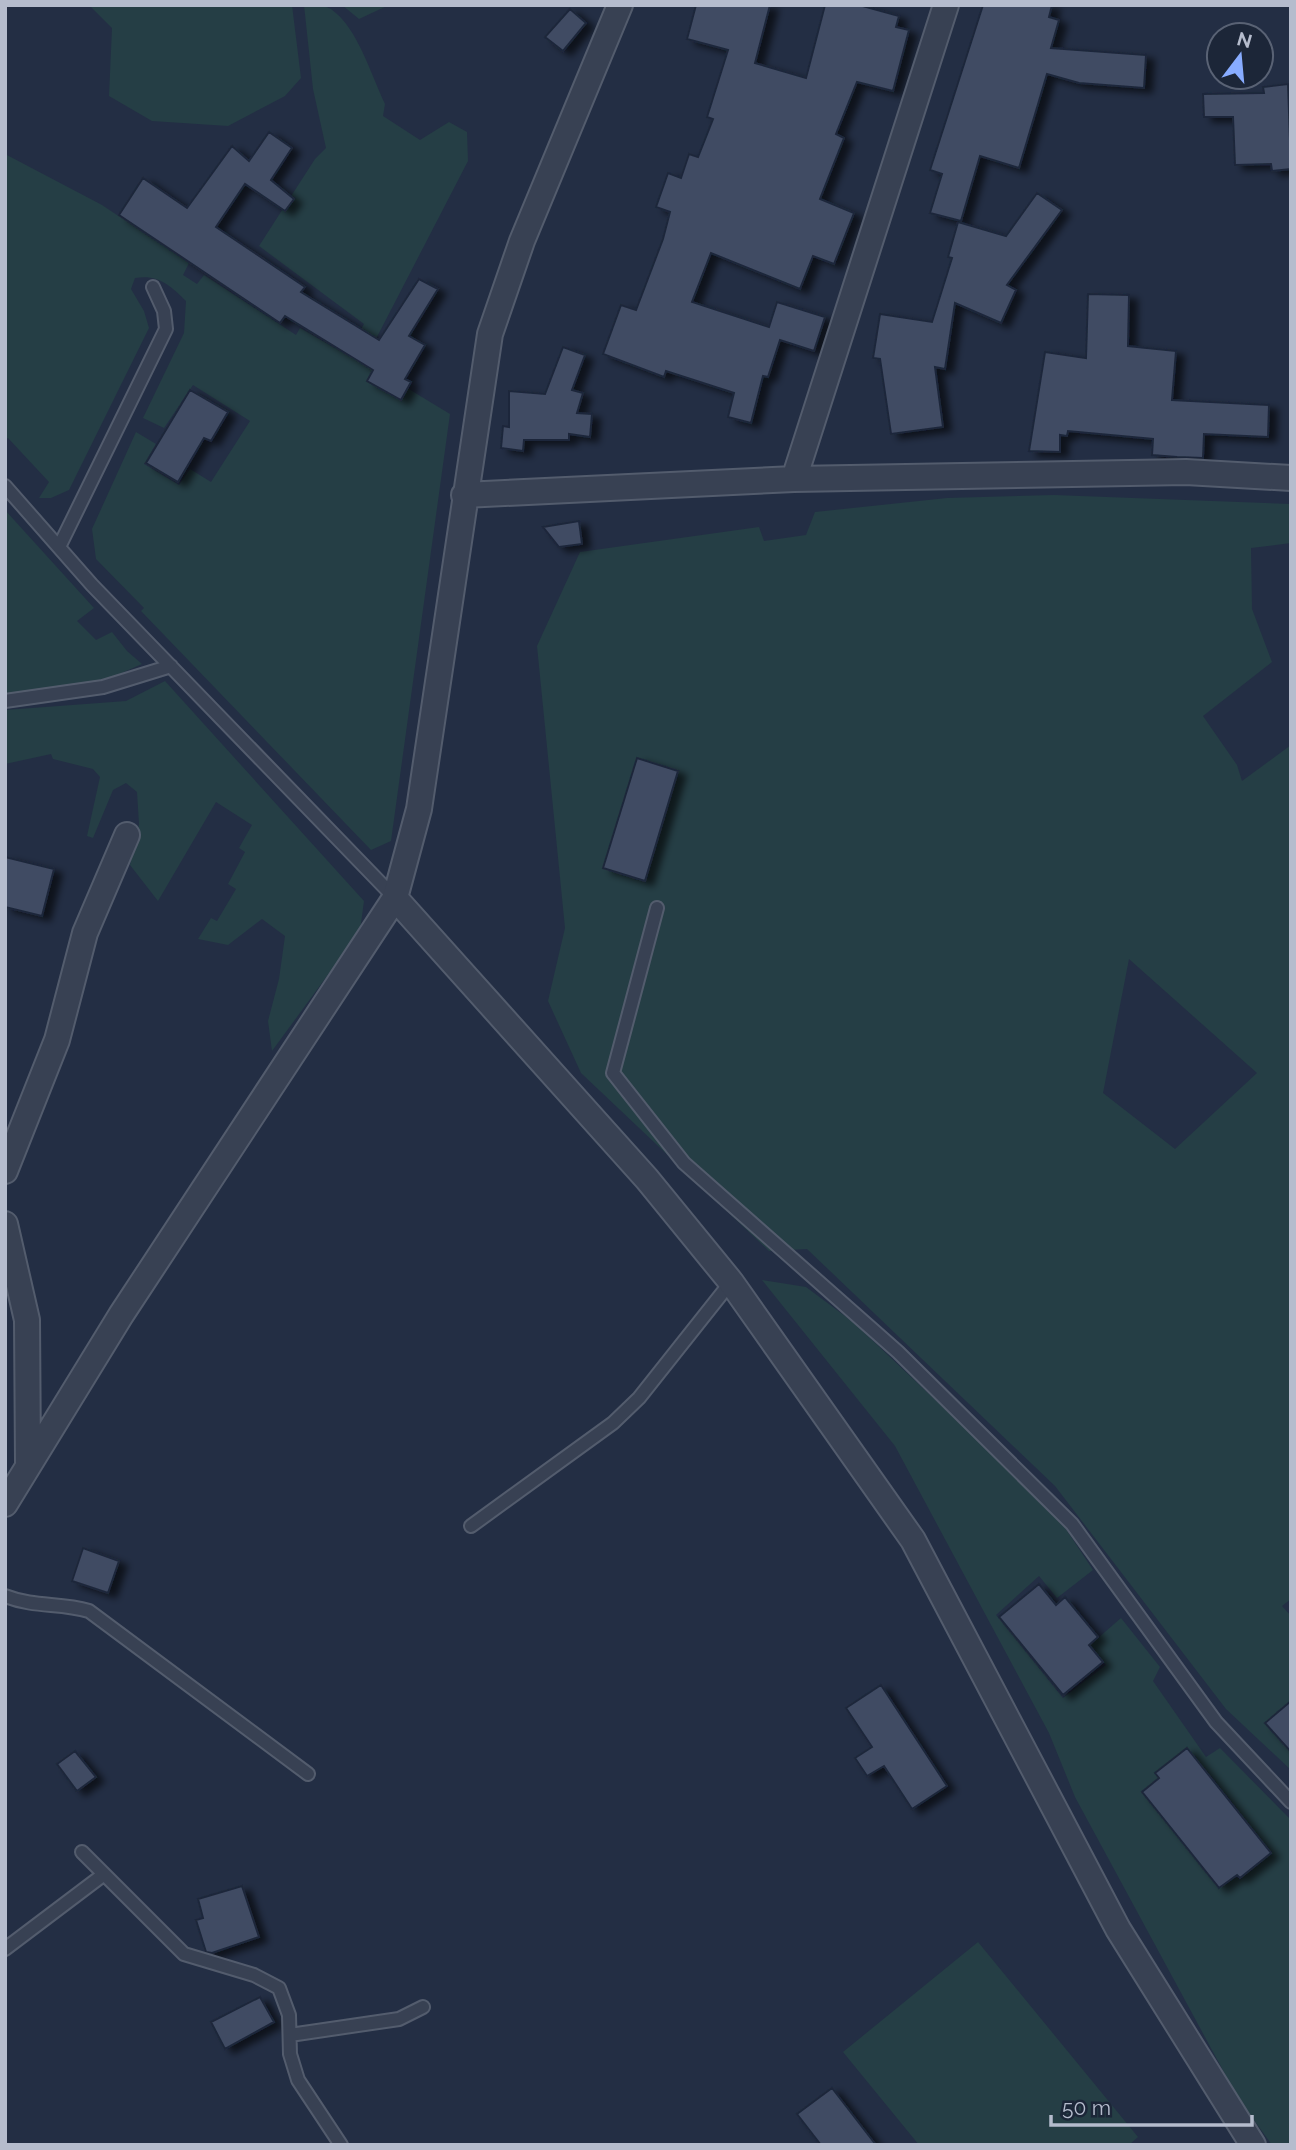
<svg xmlns="http://www.w3.org/2000/svg" width="1296" height="2150" font-family="Raleway,sans-serif">
	<style>
		.green { fill: #253e45; fill-rule: evenodd }
		.building { fill: #404b64; stroke: #1e283a; stroke-width: 2; filter: url(#shadow) }
		.lines { fill: none; stroke-linecap: round; stroke-linejoin: round }
		.lane-casing { stroke: #535c6d; stroke-width: 16 }
		.street-casing { stroke: #535c6d; stroke-width: 28 }
		.lane { stroke: #384153; stroke-width: 12 }
		.street { stroke: #384153; stroke-width: 24 }
	</style>
	<defs>
		<filter id="shadow"><feDropShadow dx="8" dy="4.5" stdDeviation="3.5" flood-color="#0009"/></filter>
	</defs>
	<rect width="100%" height="100%" fill="#232e44"/>
	<path class="green" d="M 89,5 L 292,5 L 301,78 L 285,96 L 228,126 L 152,121 L 109,96 L 112,28 Z
		M 304,5 C 314,5 323,4 331,9 C 358,28 371,75 385,104 L 383,116 L 420,140 L 449,122 L 467,132 L 468,161 L 364,362 L 450,414 L 391,841 L 371,850 L 141,611 L 144,608 L 96,559 L 92,529 L 136,432 L 156,444 L 144,464 L 179,485 L 190,469 L 211,482 L 250,421 L 193,385 L 164,428 L 143,418 L 184,333 L 186,301 C 170,285 158,274 135,278 L 131,289 L 144,311 L 149,328 L 69,490 L 51,498 L 39,498 L 49,482 L 8,438 L 5,440 L 5,154 L 102,205 L 189,263 L 183,275 L 197,284 L 204,275 L 296,335 L 300,328 L 347,355 L 364,324 L 259,246 L 315,159 L 326,148 L 313,89 Z
		M 342,5 L 389,5 L 359,19 Z
		M 1054,495 L 1291,504 L 1291,543 L 1251,548 L 1252,609 L 1272,662 L 1203,716 L 1237,765 L 1242,781 L 1291,745 L 1291,1599 L 1282,1606 L 1291,1616 L 1291,1770 L 1226,1709 L 1055,1486 L 807,1249 L 769,1251 L 581,1073 L 548,1001 L 565,928 L 537,646 L 580,552 L 759,527 L 764,541 L 806,535 L 815,512 L 947,498 ZM 1129,959 L 1257,1073 L 1175,1149 L 1103,1093 Z
		M 5,510 L 94,608 L 77,621 L 96,640 L 112,632 L 127,651 L 142,664 L 97,684 L 5,699 Z
		M 165,681 L 364,901 L 360,931 L 272,1051 L 268,1021 L 279,979 L 285,936 L 262,919 L 228,945 L 198,939 L 211,918 L 217,921 L 236,889 L 228,884 L 245,852 L 239,848 L 252,825 L 216,802 L 158,901 L 130,865 L 139,824 L 137,792 L 126,783 L 113,790 L 93,838 L 87,836 L 100,777 L 93,769 L 53,759 L 51,754 L 5,764 L 5,710 L 126,701 Z
		M 762,1280 L 806,1287 L 853,1322 L 1056,1514 L 1093,1570 L 1057,1598 L 1039,1576 L 996,1615 L 1063,1698 L 1106,1665 L 1090,1645 L 1121,1618 L 1160,1667 L 1153,1681 L 1206,1757 L 1220,1748 L 1291,1820 L 1291,2145 L 1272,2145 L 1238,2098 L 1075,1797 L 1049,1733 L 895,1446 Z
		M 978,1942 L 1138,2137 L 1129,2145 L 919,2145 L 843,2052 Z"/>
	<path class="building" d="M 696,5 L 770,5 L 755,63 L 806,78 L 825,5 L 859,5 L 899,16 L 896,27 L 909,30 L 893,91 L 857,82 L 836,134 L 844,138 L 820,199 L 854,213 L 834,264 L 813,256 L 800,289 L 711,253 L 692,302 L 769,327 L 777,302 L 825,317 L 814,351 L 780,340 L 768,377 L 763,376 L 751,423 L 728,417 L 734,393 L 666,371 L 664,377 L 603,354 L 621,305 L 636,310 L 663,239 L 670,212 L 656,207 L 668,173 L 681,178 L 689,154 L 698,157 L 713,119 L 707,117 L 728,50 L 687,39 Z
		M 983,5 L 1052,5 L 1049,17 L 1059,20 L 1051,48 L 1146,55 L 1144,88 L 1079,83 L 1047,74 L 1019,168 L 980,156 L 961,221 L 930,213 L 942,174 L 930,170 Z
		M 570,9 L 586,23 L 563,51 L 545,37 Z
		M 1288,84 L 1291,169 L 1272,171 L 1271,164 L 1235,165 L 1233,117 L 1204,117 L 1203,94 L 1264,93 L 1263,87 Z
		M 269,132 L 292,148 L 271,180 L 294,199 L 285,211 L 245,184 L 216,227 L 305,287 L 301,292 L 379,340 L 419,279 L 438,289 L 409,336 L 425,345 L 405,379 L 411,382 L 401,400 L 367,381 L 373,370 L 285,316 L 280,323 L 119,215 L 143,178 L 187,208 L 232,146 L 249,161 Z
		M 1037,193 L 1062,210 L 1007,285 L 1016,290 L 1001,323 L 955,303 L 945,369 L 935,367 L 943,427 L 891,434 L 880,359 L 873,358 L 880,314 L 932,322 L 952,258 L 948,257 L 958,222 L 1006,236 Z
		M 1088,294 L 1129,295 L 1128,346 L 1176,351 L 1172,400 L 1269,405 L 1268,437 L 1204,434 L 1203,458 L 1177,457 L 1152,455 L 1153,439 L 1068,431 L 1067,436 L 1060,435 L 1060,452 L 1029,451 L 1045,352 L 1086,358 Z
		M 563,347 L 585,355 L 572,390 L 583,393 L 577,413 L 592,414 L 590,437 L 569,434 L 569,440 L 524,440 L 523,451 L 501,448 L 503,426 L 509,427 L 509,391 L 545,394 Z
		M 190,390 L 228,412 L 211,441 L 204,438 L 178,482 L 146,463 Z
		M 579,521 L 582,544 L 559,547 L 543,527 Z
		M 637,758 L 678,771 L 645,881 L 603,868 Z
		M 5,857 L 54,869 L 42,916 L 5,907 Z
		M 83,1548 L 119,1561 L 108,1593 L 72,1581 Z
		M 1039,1584 L 1056,1605 L 1065,1597 L 1098,1637 L 1089,1645 L 1103,1662 L 1063,1695 L 999,1617 Z
		M 881,1685 L 947,1786 L 912,1809 L 884,1766 L 867,1776 L 855,1758 L 872,1747 L 846,1708 Z
		M 1291,1701 L 1291,1752 L 1265,1723 Z
		M 1187,1748 L 1271,1853 L 1240,1878 L 1237,1875 L 1219,1888 L 1142,1792 L 1159,1778 L 1155,1773 Z
		M 75,1751 L 96,1777 L 77,1791 L 57,1764 Z
		M 242,1886 L 259,1937 L 212,1953 L 206,1952 L 196,1920 L 203,1918 L 198,1899 Z
		M 260,1997 L 274,2022 L 225,2049 L 211,2022 Z
		M 832,2088 L 876,2145 L 821,2145 L 797,2114 Z"/>
	<g class="lines">
		<defs>
			<path id="lane" d="M 5,486 L 92,585 L 395,898
				M 59,547 L 166,329 L 164,311 L 153,287
				M 5,701 L 103,687 L 171,666
				M 657,908 L 613,1073 L 684,1163 L 898,1352 L 1072,1524 L 1216,1722 L 1291,1802
				M 471,1526 L 613,1423 L 639,1398 L 731,1282
				M 5,1596 C 36,1608 59,1602 89,1611 L 308,1774
				M 82,1852 L 184,1954 L 254,1975 L 279,1988 L 289,2015 L 290,2054 L 298,2080 L 341,2145
				M 5,1949 L 103,1875
				M 290,2035 L 399,2019 L 423,2007"/>
			<path id="street" d="M 794,479 L 946,5
				M 464,495 L 794,479 L 1186,472 L 1291,478
				M 395,898 L 647,1179 L 731,1282 L 913,1540 L 1118,1929 L 1253,2145
				M 5,1171 L 57,1040 L 85,933 L 127,835
				M 5,1224 L 27,1320 L 28,1462
				M 5,1504 L 121,1315 L 395,898 L 419,809 L 490,334 L 522,241 L 620,5"/>
		</defs>
		<use href="#lane" class="lane-casing"/>
		<use href="#street" class="street-casing"/>
		<use href="#lane" class="lane"/>
		<use href="#street" class="street"/>
	</g>
	<rect width="1296" height="2150" fill="none" stroke="#b5bccd" stroke-width="14"/>
	<g transform="translate(1240 56) rotate(16)"><circle r="33" fill="#1c2638" stroke="#596274" stroke-width="2"/>
	<path d="M0-5L12 26L0 18L-12 26Z" fill="#88acff"/>
	<text y="-10" font-size="19" font-weight="bold" text-anchor="middle" fill="#b5bccd">N</text>
	</g>
	<path d="M1051 2115v10h201v-10" fill="none" stroke="#b5bccd" stroke-width="3.5"/>
	<text x="1062" y="2115" font-size="21" fill="#b5bccd" stroke="#1c2638" stroke-width="5" paint-order="stroke">50 m</text>
</svg>
